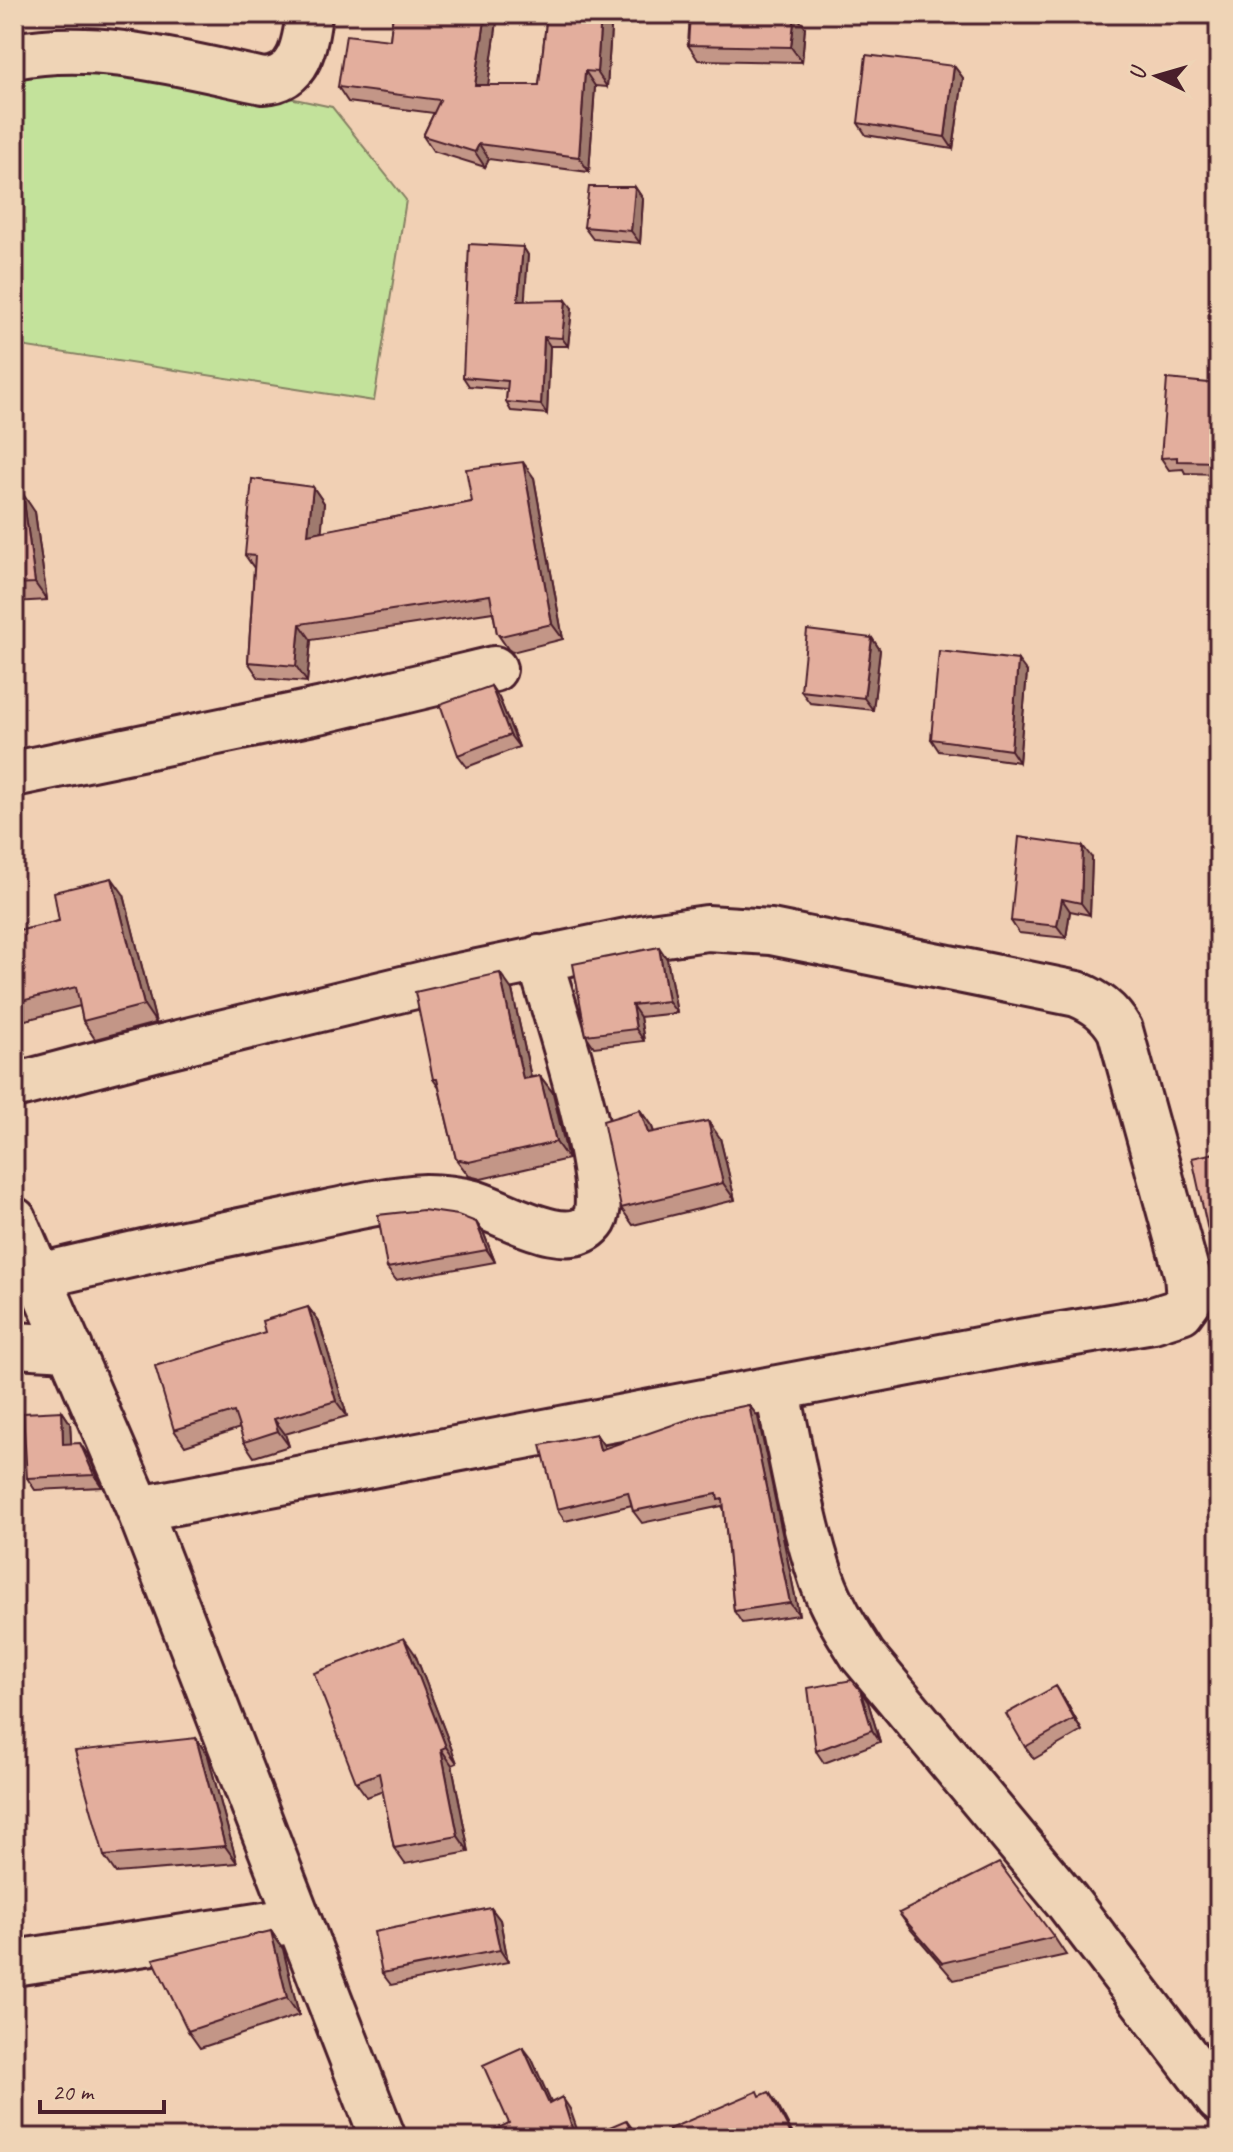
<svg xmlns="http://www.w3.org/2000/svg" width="1233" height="2152" font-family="Caveat,sans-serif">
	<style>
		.green { fill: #c3e29b; stroke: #868063; stroke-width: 2 }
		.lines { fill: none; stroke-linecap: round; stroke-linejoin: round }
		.street-casing { stroke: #4a1f2b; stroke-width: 50 }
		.street { stroke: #efd4b6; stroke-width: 44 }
		.wall { fill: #c39687; stroke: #4a1f2b; stroke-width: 2 }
		.shaded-wall { fill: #9f7a6e; stroke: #4a1f2b; stroke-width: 2 }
		.building { fill: #e3ae9d; stroke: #4a1f2b; stroke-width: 2 }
	</style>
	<rect width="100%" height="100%" fill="#f1d0b4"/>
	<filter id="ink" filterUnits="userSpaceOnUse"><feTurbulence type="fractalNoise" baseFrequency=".0125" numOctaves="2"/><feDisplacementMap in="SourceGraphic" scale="16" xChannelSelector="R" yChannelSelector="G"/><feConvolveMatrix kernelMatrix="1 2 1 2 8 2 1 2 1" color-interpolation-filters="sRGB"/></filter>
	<g filter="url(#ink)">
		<path class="green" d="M 158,70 L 332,107 L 406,200 L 374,401 L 14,345 L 14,75 L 41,71 Z"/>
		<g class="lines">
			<defs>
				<path id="street" d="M 14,56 C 97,40 182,64 263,81 C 300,80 305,44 309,14
					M 14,774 L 323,710 L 494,669
					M 14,1086 L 154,1049 L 444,979 L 651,936 L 707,928 L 771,932 L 1077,994 C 1096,1002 1109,1011 1120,1030 L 1187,1274 L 1189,1300 L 1181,1311 L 1153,1320 L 1020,1342 L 139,1509
					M 14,1220 L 139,1509 L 383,2138
					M 39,1276 C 124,1256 209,1237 294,1220 C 338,1211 382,1199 426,1197 C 442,1197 458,1199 474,1203 C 504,1212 568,1253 593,1222 C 616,1195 551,999 539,958
					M 14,1345 L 70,1348
					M 777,1388 C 791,1452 801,1519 822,1580 C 832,1608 848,1632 863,1656 L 1066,1900 L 1219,2100
					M 14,1963 L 297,1920"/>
			</defs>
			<use href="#street" class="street-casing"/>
			<use href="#street" class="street"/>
		</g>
		<path class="wall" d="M 393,14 L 498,14 L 488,85 L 539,85 L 547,14 L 612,14 L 607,87 L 595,86 L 589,172 L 489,159 L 485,167 L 433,151 L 423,136 L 434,113 L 348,102 L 338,87 L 390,40 Z
			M 805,27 L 802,62 L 698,60 L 688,45 Z
			M 954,66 L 963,78 L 953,149 L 866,135 L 858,123 Z
			M 635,187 L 643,199 L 640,243 L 593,239 L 584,227 Z
			M 523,247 L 528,255 L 524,300 L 572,308 L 568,346 L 550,346 L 547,414 L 511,411 L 506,402 L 507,389 L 469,386 L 463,377 Z
			M 1219,384 L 1219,474 L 1185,473 L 1183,469 L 1169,470 L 1161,458 Z
			M 534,478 L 563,639 L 512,652 L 508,649 L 497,633 L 493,612 L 311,640 L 307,682 L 259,678 L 248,662 L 254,568 L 245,555 L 313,487 L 324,503 L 321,532 L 472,502 Z
			M 14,495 L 35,512 L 47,600 L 14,602 Z
			M 872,638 L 880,650 L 873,710 L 810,703 L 801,691 Z
			M 1027,672 L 1019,762 L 939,751 L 931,739 Z
			M 491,686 L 499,698 L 519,747 L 467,767 L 458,755 Z
			M 1092,858 L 1090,915 L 1070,911 L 1066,938 L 1019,933 L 1011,921 Z
			M 124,895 L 156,1023 L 95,1039 L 83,1021 L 80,1006 L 14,1023 L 14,932 L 59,921 Z
			M 667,959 L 677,1013 L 640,1017 L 644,1041 L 594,1047 L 586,1035 Z
			M 512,990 L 531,1077 L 540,1076 L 553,1093 L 568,1159 L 481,1179 L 469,1176 L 456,1159 L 439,1088 L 433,1079 Z
			M 640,1110 L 652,1127 L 654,1132 L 720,1138 L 735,1200 L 633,1225 L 621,1208 Z
			M 1219,1152 L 1219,1246 L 1217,1247 L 1209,1235 Z
			M 476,1222 L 484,1234 L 495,1262 L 396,1280 L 387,1268 Z
			M 308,1307 L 319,1322 L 347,1416 L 285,1434 L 289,1446 L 254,1457 L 244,1442 L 240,1428 L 185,1446 L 174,1430 L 265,1332 Z
			M 749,1405 L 758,1417 L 799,1615 L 742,1623 L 734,1611 L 724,1510 L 722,1506 L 642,1523 L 633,1511 L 632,1505 L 565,1521 L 557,1509 L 596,1434 L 605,1449 Z
			M 62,1411 L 70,1423 L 71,1443 L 88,1455 L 102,1487 L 35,1490 L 27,1478 Z
			M 415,1654 L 457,1763 L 452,1765 L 469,1852 L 405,1864 L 394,1848 L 383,1791 L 367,1797 L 356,1782 Z
			M 1064,1698 L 1082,1731 L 1034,1759 L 1025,1747 Z
			M 868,1702 L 880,1742 L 824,1763 L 816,1751 Z
			M 196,1738 L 208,1756 L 237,1863 L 116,1873 L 104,1856 Z
			M 491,1908 L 500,1920 L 508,1962 L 391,1985 L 382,1973 Z
			M 899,1913 L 1054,1937 L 1066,1955 L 954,1980 L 911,1930 Z
			M 271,1931 L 283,1949 L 299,2015 L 200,2048 L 188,2031 Z"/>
		<path class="shaded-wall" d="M 486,14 L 498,14 L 486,100 L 475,85 Z
			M 601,14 L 612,14 L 607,87 L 597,72 Z
			M 795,14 L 805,27 L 802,62 L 791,47 Z
			M 954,66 L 963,78 L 953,149 L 945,137 Z
			M 585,71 L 595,86 L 589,172 L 579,157 Z
			M 479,144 L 489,159 L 485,167 L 475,152 Z
			M 635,187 L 643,199 L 640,243 L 631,231 Z
			M 523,247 L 528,255 L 524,309 L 518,301 Z
			M 566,300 L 572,308 L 568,346 L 562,338 Z
			M 544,337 L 550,346 L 547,414 L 541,405 Z
			M 523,462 L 534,478 L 563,639 L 552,624 Z
			M 313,487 L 324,503 L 320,550 L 308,534 Z
			M 23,494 L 35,512 L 47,600 L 35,583 Z
			M 300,624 L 311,640 L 307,682 L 296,666 Z
			M 872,638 L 880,650 L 873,710 L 864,698 Z
			M 1018,660 L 1027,672 L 1019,762 L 1011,750 Z
			M 491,686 L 499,698 L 519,747 L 510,735 Z
			M 1083,846 L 1092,858 L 1090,915 L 1081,903 Z
			M 112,878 L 124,895 L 156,1023 L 144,1005 Z
			M 1062,899 L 1070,911 L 1066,938 L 1057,926 Z
			M 659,947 L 667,959 L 677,1013 L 668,1001 Z
			M 500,973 L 512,990 L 535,1096 L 523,1079 Z
			M 632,1005 L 640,1017 L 644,1041 L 636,1029 Z
			M 540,1076 L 553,1093 L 568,1159 L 556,1142 Z
			M 640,1110 L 652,1127 L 660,1150 L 648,1133 Z
			M 708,1121 L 720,1138 L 735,1200 L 723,1183 Z
			M 476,1222 L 484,1234 L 495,1262 L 487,1250 Z
			M 308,1307 L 319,1322 L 347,1416 L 336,1401 Z
			M 749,1405 L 758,1417 L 799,1615 L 790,1603 Z
			M 62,1411 L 70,1423 L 72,1456 L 63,1444 Z
			M 274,1419 L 285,1434 L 289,1446 L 278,1431 Z
			M 596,1434 L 604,1446 L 608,1462 L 600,1450 Z
			M 80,1443 L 88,1455 L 102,1487 L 94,1475 Z
			M 404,1638 L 415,1654 L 457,1763 L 446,1747 Z
			M 1056,1686 L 1064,1698 L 1082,1731 L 1074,1719 Z
			M 860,1690 L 868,1702 L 880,1742 L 872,1730 Z
			M 196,1738 L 208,1756 L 237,1863 L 225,1846 Z
			M 441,1749 L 452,1765 L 469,1852 L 458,1836 Z
			M 491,1908 L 500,1920 L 508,1962 L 500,1950 Z
			M 271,1931 L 283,1949 L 299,2015 L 287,1998 Z
			M 523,2047 L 532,2059 L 557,2116 L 549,2104 Z
			M 769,2092 L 777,2104 L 795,2138 L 793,2138 Z
			M 562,2097 L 570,2109 L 580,2138 L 575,2138 Z
			M 626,2120 L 635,2132 L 638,2138 L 634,2138 Z"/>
		<path class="building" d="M 393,14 L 486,14 L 475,85 L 539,85 L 547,14 L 601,14 L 597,72 L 585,71 L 579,157 L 479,144 L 475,152 L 423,136 L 440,100 L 338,87 L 346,35 L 390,40 Z
			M 690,14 L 795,14 L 791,47 L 688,45 Z
			M 866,55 L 954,66 L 945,137 L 858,123 Z
			M 589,187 L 635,187 L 631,231 L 584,227 Z
			M 469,244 L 523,247 L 518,301 L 566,300 L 562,338 L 544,337 L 541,405 L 506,402 L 508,381 L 463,377 Z
			M 1217,269 L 1219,269 L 1219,307 L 1215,307 Z
			M 1167,379 L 1219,384 L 1219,462 L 1177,461 L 1177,457 L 1161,458 Z
			M 523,462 L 552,624 L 501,636 L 497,633 L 490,595 L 300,624 L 296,666 L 248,662 L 255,556 L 245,555 L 252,479 L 313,487 L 308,534 L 472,502 L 466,469 Z
			M 23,494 L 35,583 L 14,584 L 14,495 Z
			M 807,630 L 872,638 L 864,698 L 801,691 Z
			M 939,651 L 1018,660 L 1011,750 L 931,739 Z
			M 491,686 L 510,735 L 458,755 L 440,704 Z
			M 1019,837 L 1083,846 L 1081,903 L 1062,899 L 1057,926 L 1011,921 Z
			M 112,878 L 144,1005 L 83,1021 L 76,987 L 14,1003 L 14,932 L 59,921 L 54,892 Z
			M 659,947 L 668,1001 L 632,1005 L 636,1029 L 586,1035 L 573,964 Z
			M 500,973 L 523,1079 L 540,1076 L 556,1142 L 469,1162 L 456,1159 L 437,1079 L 433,1079 L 415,992 Z
			M 640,1110 L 648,1133 L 708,1121 L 723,1183 L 621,1208 L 603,1121 Z
			M 1219,1152 L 1219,1232 L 1209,1235 L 1192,1158 Z
			M 423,1210 L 458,1215 L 476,1222 L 487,1250 L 387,1268 L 378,1215 Z
			M 308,1307 L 336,1401 L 274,1419 L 278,1431 L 244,1442 L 234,1412 L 174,1430 L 155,1366 L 265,1332 L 262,1321 Z
			M 749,1405 L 790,1603 L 734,1611 L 723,1499 L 718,1500 L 717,1494 L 633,1511 L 628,1492 L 557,1509 L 541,1445 L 596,1434 L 600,1450 L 704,1414 Z
			M 62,1411 L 63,1444 L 80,1443 L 94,1475 L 27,1478 L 23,1413 Z
			M 404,1638 L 446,1747 L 441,1749 L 458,1836 L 394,1848 L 379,1773 L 356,1782 L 314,1673 Z
			M 852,1680 L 860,1690 L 872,1730 L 816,1751 L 808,1688 Z
			M 1056,1686 L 1074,1719 L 1025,1747 L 1006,1714 Z
			M 196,1738 L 225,1846 L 104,1856 L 75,1751 Z
			M 999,1863 L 1054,1937 L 942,1963 L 899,1913 Z
			M 491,1908 L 500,1950 L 382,1973 L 374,1932 Z
			M 271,1931 L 287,1998 L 188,2031 L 153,1959 Z
			M 523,2047 L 549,2104 L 562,2097 L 575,2138 L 478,2138 L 509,2123 L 483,2065 Z
			M 758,2091 L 760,2096 L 769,2092 L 793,2138 L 673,2138 L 669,2129 Z
			M 626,2120 L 634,2138 L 584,2138 Z"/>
	</g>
	<rect width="1233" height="2152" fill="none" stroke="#efd4b6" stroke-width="48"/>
	<rect x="24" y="24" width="1185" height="2104" fill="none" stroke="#4a1f2b" stroke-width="3" filter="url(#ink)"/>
	<g transform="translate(1157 76) rotate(275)" stroke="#efd4b6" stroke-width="6" paint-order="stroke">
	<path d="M0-6L14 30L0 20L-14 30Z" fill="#4a1f2b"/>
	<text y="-12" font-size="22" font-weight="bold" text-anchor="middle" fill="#4a1f2b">U</text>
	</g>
	<path d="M40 2100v12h124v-12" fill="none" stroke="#4a1f2b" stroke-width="4"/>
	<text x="52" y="2100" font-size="24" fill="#4a1f2b" stroke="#efd4b6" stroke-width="6" paint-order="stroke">20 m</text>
</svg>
